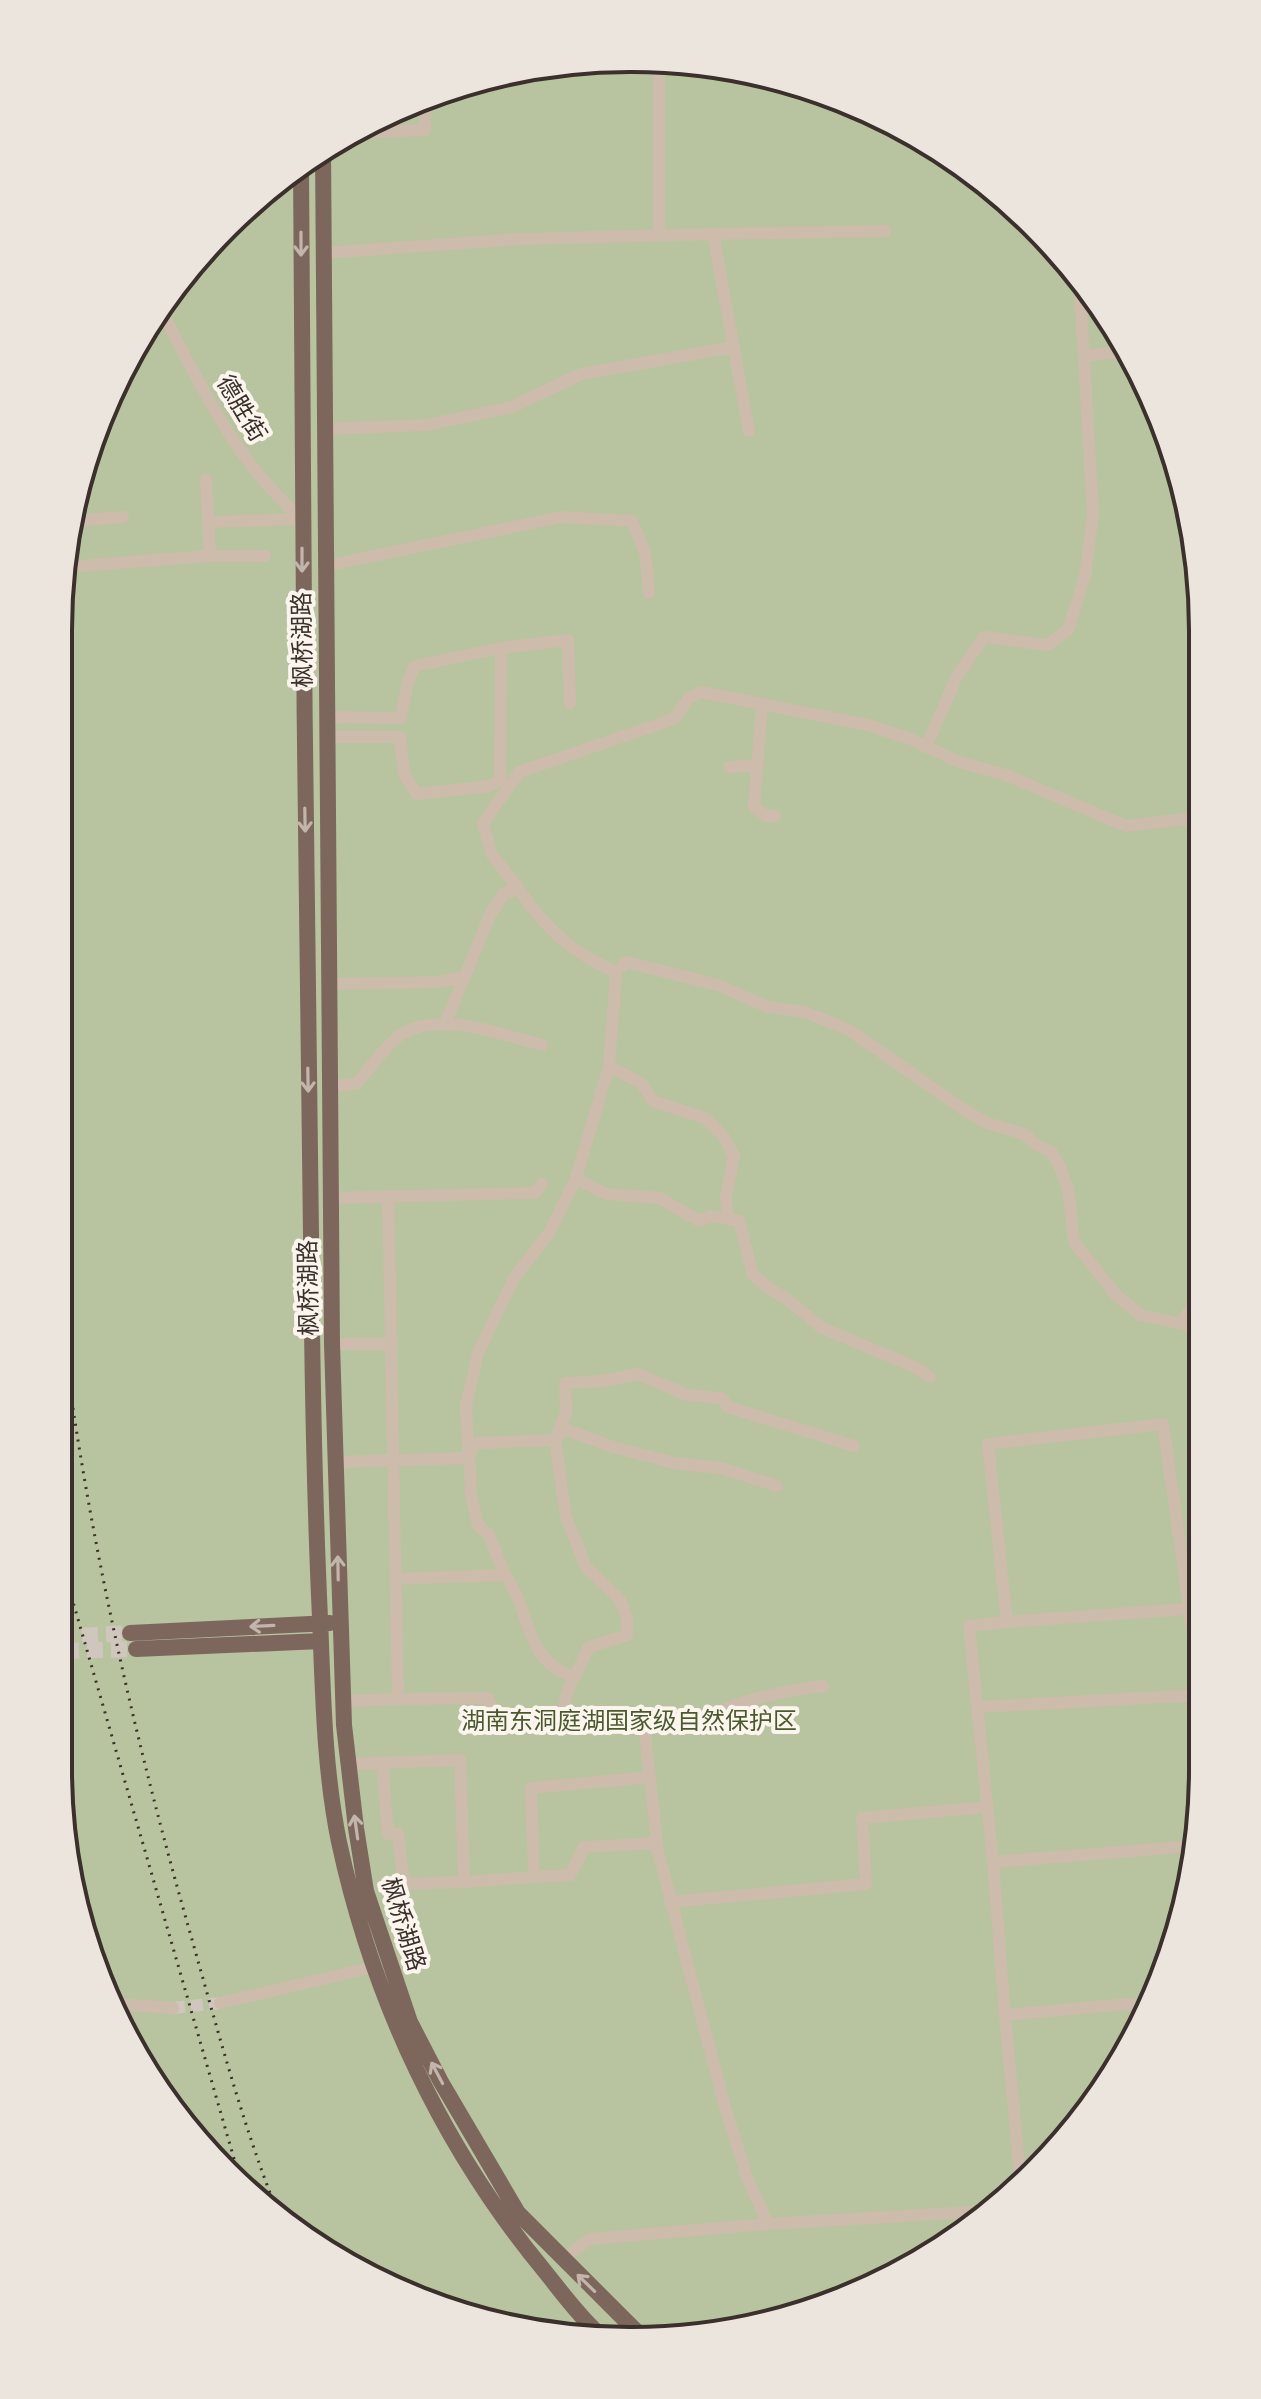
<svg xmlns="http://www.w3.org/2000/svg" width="1261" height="2399" font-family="'DM Sans','Noto Sans SC',sans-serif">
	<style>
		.green { fill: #b8c4a0 }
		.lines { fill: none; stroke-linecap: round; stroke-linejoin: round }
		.minor-tunnel { stroke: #cfc6bd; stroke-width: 12; stroke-dasharray: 12 6; stroke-linecap: butt }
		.major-tunnel { stroke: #cfc6bd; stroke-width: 16; stroke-dasharray: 16 8; stroke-linecap: butt }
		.minor { stroke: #cdbbac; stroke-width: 12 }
		.major { stroke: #7d675c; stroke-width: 16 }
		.rail { stroke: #3b302b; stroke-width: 3; stroke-dasharray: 2 6; stroke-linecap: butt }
		.oneway { stroke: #c2b5ac }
		.labels { text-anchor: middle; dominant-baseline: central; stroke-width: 8; stroke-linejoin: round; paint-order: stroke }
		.street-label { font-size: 24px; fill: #3b302b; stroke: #fbf5ee }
		.park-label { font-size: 24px; fill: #4a5a2e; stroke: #fbf5ee }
		.rim { fill: none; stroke: #3b302b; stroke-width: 4 }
	</style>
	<rect width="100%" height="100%" fill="#f4ebe1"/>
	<path class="green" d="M 668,59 L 779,78 L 884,117 L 1008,200 L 1085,282 L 1159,411 L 1198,555 L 1202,1805 L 1184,1916 L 1144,2022 L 1084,2117 L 1008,2199 L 850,2297 L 668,2340 L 483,2322 L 313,2245 L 177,2117 L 89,1953 L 58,1768 L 59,594 C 65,557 67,516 78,480 C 134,299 266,150 447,88 C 480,77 519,70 553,64 C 590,57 631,60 668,59 Z"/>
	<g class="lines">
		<path class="minor-tunnel" d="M 173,2008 L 220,2003"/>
		<path class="major-tunnel" d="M 58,1637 L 130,1633
			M 63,1651 L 136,1649"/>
		<path class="minor" d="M 349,133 L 425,130 L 425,98
			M 713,234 L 885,231
			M 659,235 L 659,60
			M 323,253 L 520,239 L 713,234 L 749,431
			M 160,308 C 199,382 237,465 302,519
			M 1084,356 L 1125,351
			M 324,429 L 427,425 L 512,407 L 581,374 L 734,347
			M 206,479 L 210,556 L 265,556
			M 71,521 L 123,517
			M 208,522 L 302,519
			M 325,566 L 561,517 L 632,521 L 645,552 L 649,592
			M 64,567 L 210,556
			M 501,648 L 568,640 L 570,703
			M 762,705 L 754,807 L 766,816 L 775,816
			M 326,717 L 401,718 L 407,684 L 415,666 L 501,648 L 500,781 L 490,786 L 417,794 L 404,774 L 400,737 L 326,737
			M 926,747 L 957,676 L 984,637 L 1047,645 L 1068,630 L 1085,576 L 1093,513 L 1079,276
			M 729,767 L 757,765
			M 519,889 L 492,855 L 483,824 L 519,772 L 674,719 L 689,698 L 701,692 L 868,725 L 911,739 L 959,762 L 1006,775 L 1126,826 L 1183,819 L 1199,821
			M 329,984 L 437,982 L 463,978
			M 445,1024 L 490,915 L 504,893 L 519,889 C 544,928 574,954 616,972 L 626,962 L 718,985 L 768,1007 L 805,1012 L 849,1030 L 963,1109 L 987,1123 L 1024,1134 L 1038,1146 L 1051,1151 L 1059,1165 L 1068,1188 L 1074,1242 L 1117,1296 L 1141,1315 L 1200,1328
			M 609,1066 L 641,1083 L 653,1101 L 705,1118 L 724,1137 L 734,1156 L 726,1197 L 728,1217
			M 330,1086 L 356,1084 C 370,1069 385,1045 402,1034 C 442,1010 501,1035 542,1045
			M 576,1179 L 606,1194 L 660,1198 L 699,1221 L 712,1216 L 739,1221 L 753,1275 L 769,1288 L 787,1299 L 822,1328 L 915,1367 L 930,1377
			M 331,1198 L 534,1193 L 542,1184
			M 1181,1323 L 1200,1295
			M 332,1344 L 392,1344
			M 335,1462 L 469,1458 L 466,1406 L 478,1353 L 514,1278 L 549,1233 L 576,1178 L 609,1066 L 616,972
			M 505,1575 L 489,1535 L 478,1525 L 471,1496 L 469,1458 L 473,1446 L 479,1443 L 555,1440 L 564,1429 L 613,1447 L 674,1463 L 722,1468 L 777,1486
			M 396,1579 L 505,1575 C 532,1611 523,1661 574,1677
			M 1007,1622 L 1187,1609 L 1201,1611
			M 398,1699 L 488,1698 L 493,1711 L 509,1716 L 710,1716 C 746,1698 784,1691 823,1686
			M 343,1701 L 398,1699 L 388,1196
			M 979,1707 L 1201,1695
			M 562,1715 L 567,1692 L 589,1647 L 627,1635 L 627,1619 L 621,1601 L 586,1567 L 566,1517 L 555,1440 L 566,1413 L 565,1383 L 602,1381 L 638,1374 L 687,1395 L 722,1398 L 728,1407 L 854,1446
			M 643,1716 L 658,1851 L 725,2107 L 748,2180 L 768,2224
			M 382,1763 L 388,1834 L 398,1834 L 404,1884 L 464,1882
			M 348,1764 L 460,1760 L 464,1882 L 534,1877
			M 651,1777 L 531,1788 L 534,1877 L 570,1875 L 584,1847 L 657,1843
			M 1195,1846 L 993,1862 L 969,1626 L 1007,1622 L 988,1444 L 1163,1424 L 1201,1692
			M 993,1862 L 1005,2015
			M 670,1902 L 866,1884 L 862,1818 L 987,1807
			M 220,2003 L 374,1967
			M 116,2004 L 173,2008
			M 1021,2185 L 1005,2015 L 1127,2004 L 1149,2008
			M 561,2260 L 590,2239 L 768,2224 L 989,2211"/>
		<path class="major" d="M 323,150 L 332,1344 L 344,1725 L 356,1828 L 366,1891 L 410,2022 L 441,2082 L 518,2213 L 642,2337
			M 301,166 C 302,522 306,879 311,1235 C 312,1363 314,1490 320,1618 C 323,1692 324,1769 339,1842 C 373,2000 443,2149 547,2274 C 563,2294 579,2316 598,2333
			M 130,1633 L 330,1623
			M 136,1649 L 321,1641
			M 58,1651 L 63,1651"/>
		<path class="rail" d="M 58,1297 C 83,1511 130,1722 189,1929 C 216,2024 241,2120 277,2211
			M 58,1550 L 239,2176"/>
	</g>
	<defs><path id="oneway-shaft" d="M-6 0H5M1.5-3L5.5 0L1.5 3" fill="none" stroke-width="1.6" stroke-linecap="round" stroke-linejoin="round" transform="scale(2)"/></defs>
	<g class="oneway">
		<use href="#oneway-shaft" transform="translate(301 244) rotate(90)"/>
		<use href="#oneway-shaft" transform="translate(302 560) rotate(90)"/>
		<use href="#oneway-shaft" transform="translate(305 820) rotate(89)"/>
		<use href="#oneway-shaft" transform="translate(308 1080) rotate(89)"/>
		<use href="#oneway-shaft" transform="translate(338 1568) rotate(-91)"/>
		<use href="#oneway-shaft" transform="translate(262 1626) rotate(177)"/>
		<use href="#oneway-shaft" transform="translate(356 1827) rotate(-98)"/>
		<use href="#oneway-shaft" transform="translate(437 2073) rotate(-118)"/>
		<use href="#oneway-shaft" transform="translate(586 2283) rotate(-136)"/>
	</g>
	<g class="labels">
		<g class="street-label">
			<text transform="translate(242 408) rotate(59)">德胜街</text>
			<text transform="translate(302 640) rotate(-91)">枫桥湖路</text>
			<text transform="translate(308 1288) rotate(-91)">枫桥湖路</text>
			<text transform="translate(404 1924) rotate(73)">枫桥湖路</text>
		</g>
		<g class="park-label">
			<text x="629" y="1720">湖南东洞庭湖国家级自然保护区</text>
		</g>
	</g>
	<path d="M0 0H1261V2399H0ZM630 72H631A558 558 0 0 1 1189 630V1769A558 558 0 0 1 631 2327H630A558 558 0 0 1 72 1769V630A558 558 0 0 1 630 72Z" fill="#ece5de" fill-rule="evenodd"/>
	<path class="rim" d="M630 72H631A558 558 0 0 1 1189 630V1769A558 558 0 0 1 631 2327H630A558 558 0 0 1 72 1769V630A558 558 0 0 1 630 72Z"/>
</svg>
